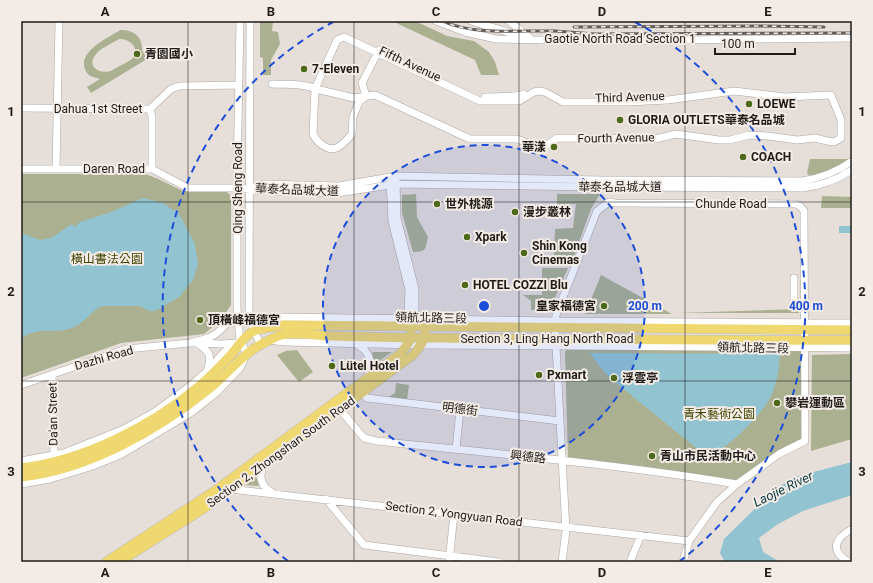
<svg xmlns="http://www.w3.org/2000/svg" width="873" height="583" font-family="Roboto,'Noto Sans TC',sans-serif">
	<style>
		.green { fill: #abb190; fill-rule: evenodd }
		.water { fill: #91c3d1 }
		.lines { fill: none; stroke-linecap: round; stroke-linejoin: round }
		.minor-casing { stroke: #aea6a0; stroke-width: 8 }
		.major-casing { stroke: #c0bfbf; stroke-width: 10 }
		.minor { stroke: #fff; stroke-width: 7 }
		.major { stroke: #f0d871; stroke-width: 9 }
		.rail-casing { stroke: #625d5a; stroke-width: 3 }
		.rail { stroke: #f3ebe5; stroke-width: 1.5; stroke-dasharray: 4.5; stroke-linecap: butt }
		.grid { fill: none; stroke: #1e1b19; stroke-width: 1; stroke-opacity: 0.55 }
		.ring { fill: none; stroke: #1d4ed8; stroke-width: 2; stroke-dasharray: 7 5 }
		.poi-dot { fill: #4e691a; stroke: #f3ebe5; stroke-width: 1.5 }
		.labels { text-anchor: middle; dominant-baseline: central; stroke-width: 4; stroke-linejoin: round; paint-order: stroke }
		.street-label { font-size: 12px; fill: #1e1b19; stroke: #f3ebe5 }
		.poi-label { font-size: 12px; font-weight: bold; fill: #1e1b19; stroke: #f3ebe5; text-anchor: start }
		.park-label { font-size: 12px; fill: #3e4500; stroke: #f3ebe5 }
		.water-label { font-size: 13px; font-style: italic; fill: #0a3a45; stroke: #f3ebe5 }
		.centre { fill: #1d4ed8; stroke: #f3ebe5; stroke-width: 2 }
		.ring-label { font-size: 12px; text-anchor: middle; font-weight: bold; fill: #1d4ed8; stroke: #f3ebe5; stroke-width: 4; stroke-linejoin: round; paint-order: stroke }
		.neatline { fill: none; stroke: #1e1b19; stroke-width: 1.5 }
		.grid-label { font-size: 13px; text-anchor: middle; font-weight: bold; fill: #1e1b19 }
	</style>
	<rect width="100%" height="100%" fill="#e6ded8"/>
	<path class="green" d="M 260,21 L 273,21 L 272,31 L 278,32 L 280,44 L 271,60 L 271,75 L 263,75 L 263,58 L 260,57 Z
		M 392,21 L 415,21 L 447,36 L 474,41 L 489,52 L 495,62 L 499,75 L 481,75 L 475,60 Z
		M 120,30 C 134,30 143,36 142,52 L 153,46 L 157,53 L 91,93 L 87,87 L 100,79 C 93,77 87,76 85,69 C 78,51 108,38 120,30 ZM 119,39 C 130,38 141,49 132,59 C 127,63 118,66 113,70 C 104,75 87,69 94,57 C 98,49 111,44 119,39 Z
		M 810,159 L 849,159 C 838,167 822,176 809,175 L 807,173 Z
		M 21,174 L 145,174 L 156,178 L 183,191 L 227,192 L 231,196 L 231,305 L 220,321 L 204,334 L 121,343 L 21,378 Z
		M 416,194 L 417,217 L 428,237 C 425,249 427,252 413,252 L 402,213 L 402,195 Z
		M 557,194 L 600,194 L 591,209 L 571,264 L 554,263 L 555,229 L 573,228 L 576,204 L 557,204 Z
		M 822,196 L 852,197 L 852,208 L 821,208 Z
		M 542,268 L 568,268 L 554,300 L 535,299 L 535,310 L 531,310 L 531,301 L 523,295 L 542,295 Z
		M 601,275 L 672,314 L 585,314 Z
		M 799,309 L 799,313 L 678,313 Z
		M 567,349 L 804,351 L 804,440 L 773,457 L 734,481 L 568,460 L 565,352 Z
		M 297,350 L 313,372 L 299,382 L 277,355 L 286,351 Z
		M 374,352 L 392,352 L 375,364 L 372,353 Z
		M 852,354 L 852,439 L 811,451 L 812,355 Z
		M 396,383 L 409,385 L 407,400 L 387,398 L 395,393 Z
		M 256,476 L 259,486 L 245,485 L 245,484 Z"/>
	<path class="water" d="M 143,198 L 163,203 L 173,210 L 177,210 L 195,244 L 198,264 L 193,280 L 179,297 L 155,311 L 149,311 L 140,306 L 102,306 C 91,311 84,324 72,328 C 54,335 38,325 21,339 L 21,233 L 40,240 L 51,238 L 72,224 L 75,227 L 80,222 L 111,212 Z
		M 471,199 L 493,199 L 493,208 L 472,208 Z
		M 839,226 L 852,226 L 852,233 L 839,233 Z
		M 590,353 L 780,354 C 779,369 777,386 769,400 C 761,414 731,446 716,451 C 710,453 706,452 700,451 L 610,378 L 597,363 Z
		M 852,462 L 852,495 L 803,511 L 778,524 L 759,538 L 763,552 L 780,562 L 725,562 L 720,553 L 724,539 L 776,488 L 798,476 Z"/>
	<g class="lines">
		<defs>
			<path id="minor" d="M 250,21 L 249,312 L 254,331 L 260,343
				M 436,21 L 465,32 L 496,39 L 599,41 L 852,38
				M 471,21 L 524,37
				M 509,21 L 529,37
				M 272,84 C 287,85 303,83 316,89 L 354,98 L 375,95 L 470,139 L 517,139 L 539,147 L 545,146 L 557,138 L 655,139 L 676,134 L 719,140 L 730,140 L 749,135 L 768,136 L 797,140 L 815,138 L 827,141 L 834,142 L 841,138 L 841,120 L 831,95 L 785,97 L 734,91 L 668,100 L 627,102 L 563,102 L 545,92 L 539,91 L 534,92 L 519,101 L 480,101 L 344,37 L 337,40 L 315,89 L 313,134 C 315,139 317,141 321,144 C 335,155 342,145 352,134 L 353,117 L 359,102 L 366,96
				M 366,96 L 362,83 L 379,50
				M 485,97 C 494,96 516,98 524,94
				M 21,108 L 150,109 L 171,89 L 179,86 L 238,85
				M 150,109 L 152,117 L 152,169
				M 21,169 L 152,169 L 188,188 L 237,188 L 264,191 L 337,193 L 397,184 L 601,187 L 802,188 C 820,186 837,180 852,170
				M 56,169 L 59,21
				M 390,180 L 392,221 L 409,290 L 408,318 L 409,322
				M 396,180 L 397,218 L 415,289 L 415,318
				M 251,188 L 264,184 L 339,186 L 396,176 L 601,180 L 802,181 C 821,178 837,172 852,161
				M 794,278 L 794,304
				M 261,327 L 279,317 L 556,321 L 852,323
				M 269,340 L 284,342 L 421,345 L 852,348
				M 197,343 C 209,351 212,355 208,368
				M 198,343 L 221,344 L 238,343
				M 357,345 C 371,351 374,366 366,379
				M 52,374 L 54,455
				M 21,385 L 126,349 L 190,343 L 209,338 L 217,333 L 237,314
				M 362,393 L 367,398 L 560,421
				M 337,406 L 364,438 L 377,441 C 497,454 618,464 737,484
				M 456,449 L 460,409
				M 21,461 L 64,453 L 124,429 L 156,411 L 190,386 L 207,371 L 224,352 L 238,344
				M 263,467 C 258,478 262,487 273,493
				M 21,484 L 50,479 L 90,467 L 120,455 L 159,432 L 192,412 L 216,393 L 240,368 L 247,353 L 240,342 L 237,308 L 237,177 L 240,21
				M 230,489 L 689,541
				M 326,499 L 364,545 L 499,562
				M 449,562 L 454,514
				M 562,562 L 566,531 L 555,328 L 556,315 L 597,211 L 609,202 L 615,203 L 796,204 L 801,207 L 804,211 L 805,441 L 779,454 L 737,484 L 717,502 L 689,541 L 683,562
				M 630,562 L 641,535
				M 849,562 C 829,551 835,538 852,529"/>
			<path id="major" d="M 21,468 C 84,460 150,427 198,387 C 209,378 219,367 229,357 C 237,349 242,337 254,331 C 261,328 275,327 283,325 L 852,330
				M 21,477 C 88,470 158,430 209,389 C 230,372 245,350 270,340 C 274,338 278,335 282,335 C 294,332 314,335 326,336 C 363,337 399,338 436,338 C 574,339 713,341 852,340
				M 106,562 L 216,490 L 401,353 L 412,338 L 411,333
				M 119,562 L 203,509 L 252,474 L 413,355 C 418,348 425,342 425,333"/>
		</defs>
		<use href="#minor" class="minor-casing"/>
		<use href="#major" class="major-casing"/>
		<use href="#minor" class="minor"/>
		<use href="#major" class="major"/>
		<defs>
			<path id="rail" d="M 442,21 C 475,36 520,30 555,31 C 568,32 582,33 595,34 L 852,33
				M 574,27 L 762,26 L 824,27"/>
		</defs>
		<use href="#rail" class="rail-casing"/>
		<use href="#rail" class="rail"/>
	</g>
	<path class="grid" d="M 188,21 L 188,562M 354,21 L 354,562M 519,21 L 519,562M 685,21 L 685,562M 21,202 L 852,202M 21,381 L 852,381"/>
	<circle cx="484" cy="306" r="161" fill="#1d4ed8" fill-opacity=".12"/>
	<g class="ring">
		<circle cx="484" cy="306" r="161"/>
		<path d="M288 561A322 322 0 0 1 333 22M635 22A322 322 0 0 1 680 561"/>
	</g>
	<g class="poi-dot">
		<circle cx="137" cy="54" r="4"/>
		<circle cx="304" cy="69" r="4"/>
		<circle cx="749" cy="104" r="4"/>
		<circle cx="620" cy="120" r="4"/>
		<circle cx="554" cy="147" r="4"/>
		<circle cx="743" cy="157" r="4"/>
		<circle cx="437" cy="204" r="4"/>
		<circle cx="515" cy="212" r="4"/>
		<circle cx="467" cy="237" r="4"/>
		<circle cx="524" cy="253" r="4"/>
		<circle cx="465" cy="285" r="4"/>
		<circle cx="604" cy="306" r="4"/>
		<circle cx="200" cy="320" r="4"/>
		<circle cx="332" cy="366" r="4"/>
		<circle cx="539" cy="375" r="4"/>
		<circle cx="614" cy="378" r="4"/>
		<circle cx="777" cy="403" r="4"/>
		<circle cx="652" cy="456" r="4"/>
	</g>
	<g class="labels">
		<g class="street-label">
			<text x="620" y="39">Gaotie North Road Section 1</text>
			<text transform="translate(410 64) rotate(25)">Fifth Avenue</text>
			<text transform="translate(630 97) rotate(-2)">Third Avenue</text>
			<text x="98" y="109">Dahua 1st Street</text>
			<text transform="translate(616 138) rotate(-1)">Fourth Avenue</text>
			<text x="114" y="169">Daren Road</text>
			<text x="620" y="187">華泰名品城大道</text>
			<text transform="translate(238 188) rotate(-90)">Qing Sheng Road</text>
			<text transform="translate(297 190) rotate(2)">華泰名品城大道</text>
			<text x="731" y="204">Chunde Road</text>
			<text transform="translate(431 318) rotate(1)">領航北路三段</text>
			<text x="547" y="339">Section 3, Ling Hang North Road</text>
			<text transform="translate(753 348) rotate(1)">領航北路三段</text>
			<text transform="translate(104 358) rotate(-16)">Dazhi Road</text>
			<text transform="translate(460 409) rotate(7)">明德街</text>
			<text transform="translate(53 414) rotate(-91)">Da'an Street</text>
			<text transform="translate(281 452) rotate(-36)">Section 2, Zhongshan South Road</text>
			<text transform="translate(528 457) rotate(6)">興德路</text>
			<text transform="translate(454 514) rotate(7)">Section 2, Yongyuan Road</text>
		</g>
		<g class="poi-label">
			<text x="145" y="54">青園國小</text>
			<text x="312" y="69">7-Eleven</text>
			<text x="757" y="104">LOEWE</text>
			<text x="628" y="120">GLORIA OUTLETS華泰名品城</text>
			<text x="546" y="147" text-anchor="end">華漾</text>
			<text x="751" y="157">COACH</text>
			<text x="445" y="204">世外桃源</text>
			<text x="523" y="212">漫步叢林</text>
			<text x="475" y="237">Xpark</text>
			<text x="532" y="246">Shin Kong<tspan x="532" dy="14">Cinemas</tspan></text>
			<text x="473" y="285">HOTEL COZZI Blu</text>
			<text x="596" y="306" text-anchor="end">皇家福德宮</text>
			<text x="208" y="320">頂橫峰福德宮</text>
			<text x="340" y="366">Lütel Hotel</text>
			<text x="547" y="375">Pxmart</text>
			<text x="622" y="378">浮雲亭</text>
			<text x="785" y="403">攀岩運動區</text>
			<text x="660" y="456">青山市民活動中心</text>
		</g>
		<g class="park-label">
			<text x="107" y="259">橫山書法公園</text>
			<text x="719" y="414">青禾藝術公園</text>
		</g>
		<g class="water-label">
			<text transform="translate(783 489) rotate(-26)">Laojie River</text>
		</g>
	</g>
	<circle cx="484" cy="306" r="6" class="centre"/>
	<g class="ring-label">
		<text x="645" y="310">200 m</text>
		<text x="806" y="310">400 m</text>
	</g>
	<rect width="873" height="583" fill="none" stroke="#f3ebe5" stroke-width="44"/>
	<path d="M715 48v6h80v-6" fill="none" stroke="#1e1b19" stroke-width="2"/>
	<text x="721" y="48" font-size="12" fill="#1e1b19" stroke="#f3ebe5" stroke-width="3" paint-order="stroke">100 m</text>
	<rect x="22" y="22" width="829" height="539" class="neatline"/>
	<g class="grid-label">
		<text x="105" y="16">A</text>
		<text x="271" y="16">B</text>
		<text x="436" y="16">C</text>
		<text x="602" y="16">D</text>
		<text x="768" y="16">E</text>
		<text x="11" y="116">1</text>
		<text x="862" y="116">1</text>
		<text x="11" y="296">2</text>
		<text x="862" y="296">2</text>
		<text x="11" y="476">3</text>
		<text x="862" y="476">3</text>
		<text x="105" y="577">A</text>
		<text x="271" y="577">B</text>
		<text x="436" y="577">C</text>
		<text x="602" y="577">D</text>
		<text x="768" y="577">E</text>
	</g>
</svg>
